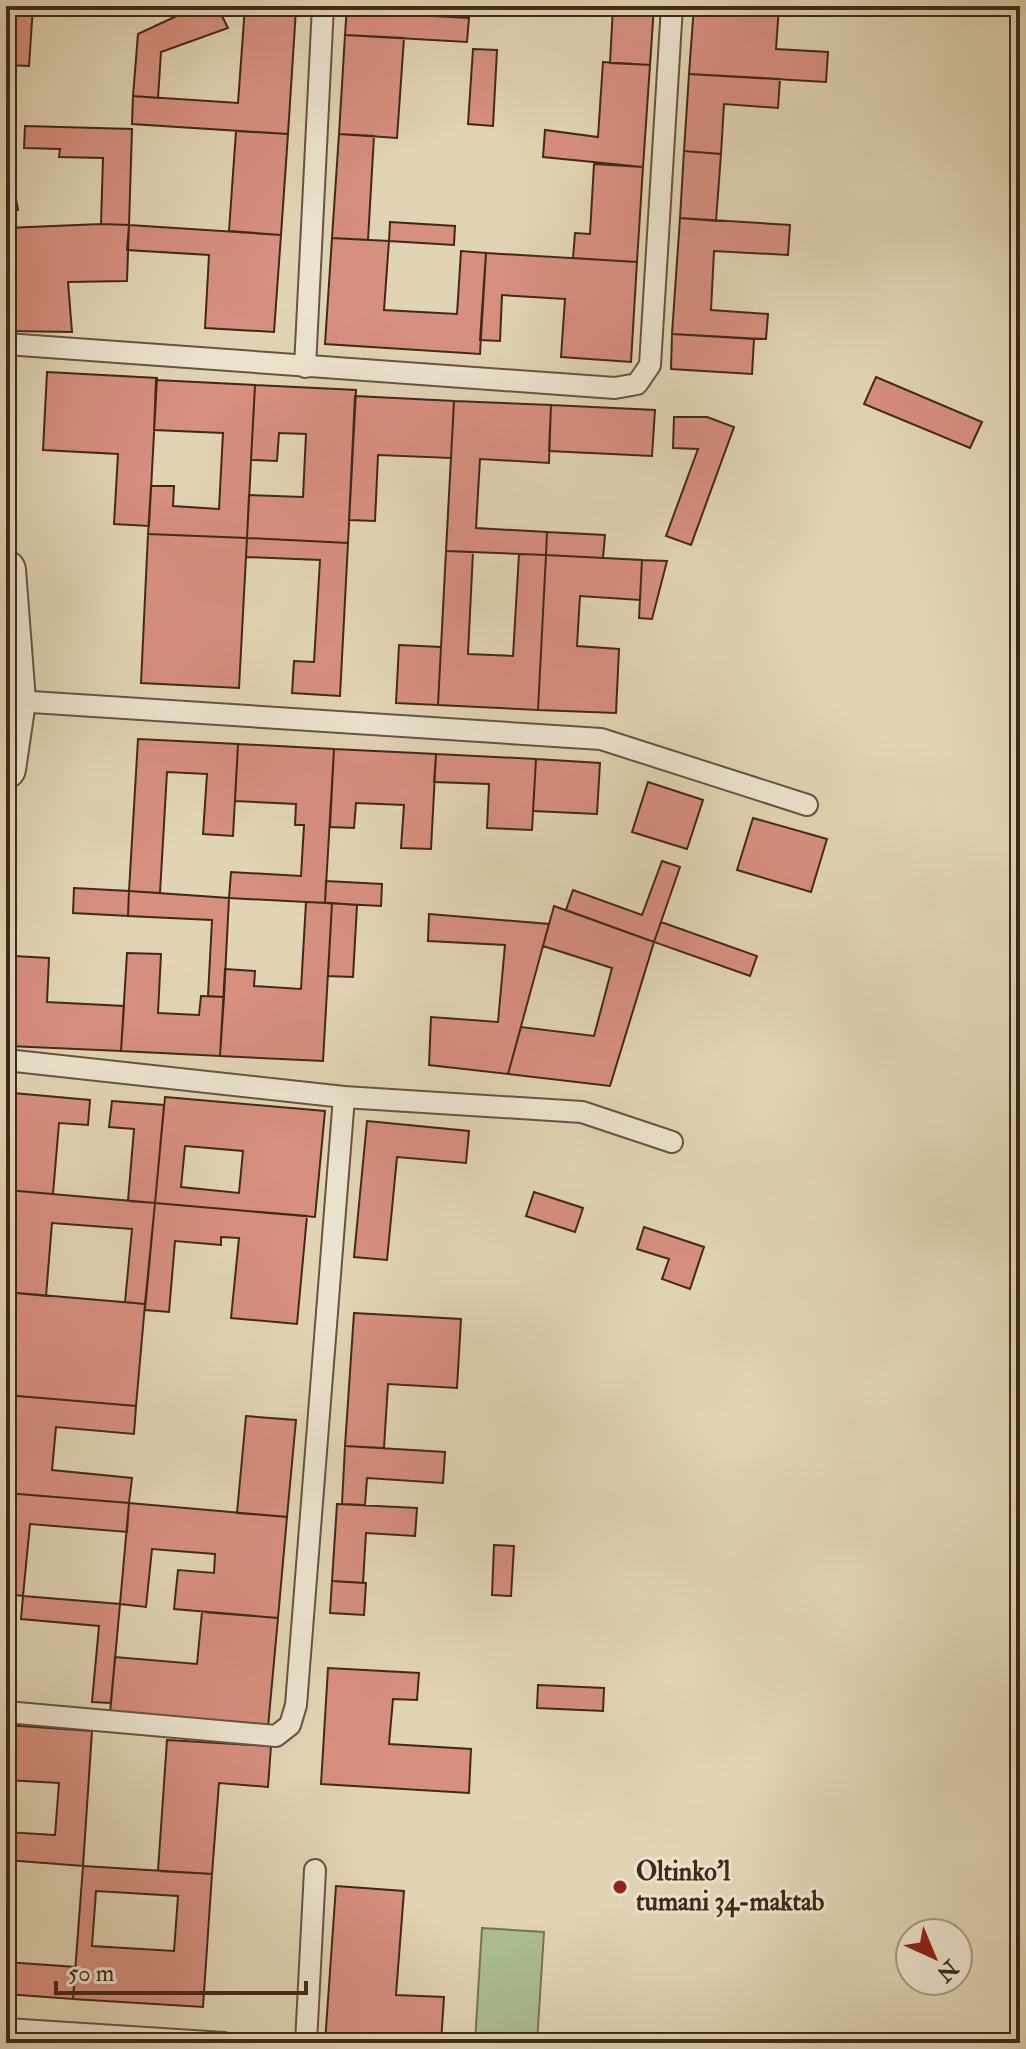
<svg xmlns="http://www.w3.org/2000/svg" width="1026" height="2049" font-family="'IM FELL Double Pica',serif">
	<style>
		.green { fill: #acbe92; stroke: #767456; stroke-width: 2 }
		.building { fill: #d78f80; stroke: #41291a; stroke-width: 2; fill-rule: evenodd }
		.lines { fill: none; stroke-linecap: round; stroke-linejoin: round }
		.lane-casing { stroke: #695440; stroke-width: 24 }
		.street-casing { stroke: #695440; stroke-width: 42 }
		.lane { stroke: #ece3ce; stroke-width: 20 }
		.street { stroke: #ece3ce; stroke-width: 38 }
		.poi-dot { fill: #8f2418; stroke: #ece3ce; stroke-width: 3 }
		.labels { text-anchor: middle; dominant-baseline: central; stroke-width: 6; stroke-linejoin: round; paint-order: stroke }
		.poi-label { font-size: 26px; font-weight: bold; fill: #41291a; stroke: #ece3ce; text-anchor: start }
	</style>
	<rect width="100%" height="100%" fill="#e1d4b4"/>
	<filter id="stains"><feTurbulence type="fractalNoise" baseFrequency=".0025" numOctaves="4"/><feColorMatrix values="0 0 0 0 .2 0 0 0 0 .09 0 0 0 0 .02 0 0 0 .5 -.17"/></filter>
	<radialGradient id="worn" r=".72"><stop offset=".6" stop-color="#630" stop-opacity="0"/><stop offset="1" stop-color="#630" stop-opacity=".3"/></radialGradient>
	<path class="green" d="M 482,1928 L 544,1932 L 537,2043 L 475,2042 Z"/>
	<path class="building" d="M 6,6 L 33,6 L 29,66 L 6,65 Z
		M 198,6 L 217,6 L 228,28 L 161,52 L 158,98 L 133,96 L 138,34 Z
		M 245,6 L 296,9 L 288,134 L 132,124 L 133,96 L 238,103 Z
		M 347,6 L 378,6 L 378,13 L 469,18 L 467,42 L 345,35 Z
		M 613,6 L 654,6 L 650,65 L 610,63 Z
		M 694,6 L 779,6 L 776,49 L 828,52 L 826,82 L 689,74 Z
		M 345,35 L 404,38 L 397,138 L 339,134 Z
		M 473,49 L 497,50 L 493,126 L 468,124 Z
		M 603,62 L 650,65 L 643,167 L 543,157 L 545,130 L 598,137 Z
		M 689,74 L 780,79 L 778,108 L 724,104 L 721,154 L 684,151 Z
		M 25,126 L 132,129 L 129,225 L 101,224 L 103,158 L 59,157 L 60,149 L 24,148 Z
		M 236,131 L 288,134 L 281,235 L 229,231 Z
		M 339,134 L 374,136 L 368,240 L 332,238 Z
		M 6,143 L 18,210 L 6,212 Z
		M 684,151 L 721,154 L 716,221 L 680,218 Z
		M 594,164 L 643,167 L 637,262 L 573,258 L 575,233 L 590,234 Z
		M 680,218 L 790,225 L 788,255 L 714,251 L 711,310 L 768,314 L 766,339 L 672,334 Z
		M 390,222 L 455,226 L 454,245 L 389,241 Z
		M 101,224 L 129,225 L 127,281 L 68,282 L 72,332 L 10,331 L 6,228 Z
		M 129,225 L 281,235 L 274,332 L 205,328 L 209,255 L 127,250 Z
		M 332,238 L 389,241 L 384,310 L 457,314 L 461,251 L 486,253 L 480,354 L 325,344 Z
		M 486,253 L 637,262 L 631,362 L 561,357 L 565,299 L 502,295 L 500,341 L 480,340 Z
		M 672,334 L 754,339 L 752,374 L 671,369 Z
		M 47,372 L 157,378 L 149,526 L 114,524 L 118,454 L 43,450 Z
		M 876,377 L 982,422 L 970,448 L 864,404 Z
		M 156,380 L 255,385 L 247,538 L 148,534 L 151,486 L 174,486 L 173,506 L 219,509 L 223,433 L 154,430 Z
		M 255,385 L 356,390 L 348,543 L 247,538 L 249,495 L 303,497 L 306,434 L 279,433 L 277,461 L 251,460 Z
		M 355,396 L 454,401 L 451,458 L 378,455 L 375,521 L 349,520 Z
		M 454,401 L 551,405 L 549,463 L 480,459 L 476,528 L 547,532 L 546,555 L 446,551 Z
		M 551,405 L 655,410 L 652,456 L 549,451 Z
		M 674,417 L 707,417 L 734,427 L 691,545 L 666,536 L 698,449 L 673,448 Z
		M 547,532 L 605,535 L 603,558 L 546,555 Z
		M 148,534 L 247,538 L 239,688 L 141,683 Z
		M 247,538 L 348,543 L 340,696 L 292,693 L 294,661 L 314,662 L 320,560 L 246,557 Z
		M 446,551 L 473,552 L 468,654 L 513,656 L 519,554 L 546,555 L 538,710 L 438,705 Z
		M 546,555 L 642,560 L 640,600 L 580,596 L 577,646 L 619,649 L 616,713 L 538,710 Z
		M 642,560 L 667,561 L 652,619 L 639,618 Z
		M 399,645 L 441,647 L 438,705 L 396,703 Z
		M 138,739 L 238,744 L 233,836 L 203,834 L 207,774 L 167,772 L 160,893 L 129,891 Z
		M 238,744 L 334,749 L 325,903 L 229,898 L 231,872 L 301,876 L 304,825 L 295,825 L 296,804 L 235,801 Z
		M 334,749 L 436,754 L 431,849 L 401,848 L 404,805 L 356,803 L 354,828 L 330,827 Z
		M 436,754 L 536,759 L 532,830 L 487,828 L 489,784 L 434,782 Z
		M 536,759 L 600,763 L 597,814 L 533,811 Z
		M 648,782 L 703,800 L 687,849 L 632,832 Z
		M 753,818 L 827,839 L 811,892 L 737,870 Z
		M 662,861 L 680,867 L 654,942 L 566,910 L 573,890 L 642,915 Z
		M 326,881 L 382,884 L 381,906 L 325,903 Z
		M 74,888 L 129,891 L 128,916 L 73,913 Z
		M 129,891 L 229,898 L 224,997 L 208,996 L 212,920 L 128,916 Z
		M 306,902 L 332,903 L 323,1061 L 220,1056 L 225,969 L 255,971 L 254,986 L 301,989 Z
		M 332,903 L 357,905 L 353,977 L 328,976 Z
		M 554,906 L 654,942 L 610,1086 L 508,1074 L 521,1027 L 594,1036 L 612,968 L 543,946 Z
		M 429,914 L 549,924 L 508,1074 L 429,1065 L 431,1017 L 498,1022 L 505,945 L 428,941 Z
		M 661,922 L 757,956 L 750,976 L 654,942 Z
		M 127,953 L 161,954 L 158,1013 L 199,1015 L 201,996 L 224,997 L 220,1056 L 121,1051 Z
		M 14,956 L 49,958 L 47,1002 L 124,1006 L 121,1051 L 9,1046 Z
		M 13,1093 L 90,1100 L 88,1125 L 59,1123 L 53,1194 L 6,1190 Z
		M 165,1097 L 325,1111 L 315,1217 L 155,1203 ZM 185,1146 L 243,1151 L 239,1193 L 181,1187 Z
		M 112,1101 L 164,1105 L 155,1203 L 128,1201 L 134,1129 L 109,1127 Z
		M 367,1121 L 469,1131 L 466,1163 L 397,1157 L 387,1260 L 354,1257 Z
		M 6,1190 L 155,1203 L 145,1304 L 125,1302 L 132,1229 L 52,1223 L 46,1296 L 6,1292 Z
		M 534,1192 L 583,1208 L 575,1232 L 526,1216 Z
		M 155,1203 L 307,1216 L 297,1324 L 231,1318 L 239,1238 L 221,1237 L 221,1245 L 175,1241 L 169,1312 L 145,1310 Z
		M 644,1227 L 704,1247 L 690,1289 L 662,1279 L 669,1259 L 637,1249 Z
		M 6,1292 L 145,1304 L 136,1406 L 6,1395 Z
		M 354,1313 L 461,1319 L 457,1388 L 388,1384 L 384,1448 L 345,1446 Z
		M 6,1395 L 136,1406 L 134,1434 L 56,1427 L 52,1470 L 132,1478 L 129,1503 L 6,1493 Z
		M 246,1416 L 296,1420 L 287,1517 L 237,1513 Z
		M 345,1446 L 445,1452 L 443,1483 L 367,1478 L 365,1505 L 342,1504 Z
		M 6,1493 L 129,1503 L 127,1532 L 30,1524 L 23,1596 L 6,1594 Z
		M 129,1503 L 287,1517 L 278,1618 L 174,1609 L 178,1570 L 214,1573 L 215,1554 L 152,1549 L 146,1607 L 120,1604 Z
		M 337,1504 L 417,1508 L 415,1536 L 366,1533 L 363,1583 L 332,1581 Z
		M 494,1545 L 514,1546 L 511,1596 L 492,1595 Z
		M 332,1581 L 366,1583 L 364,1615 L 330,1613 Z
		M 23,1596 L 120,1604 L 111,1703 L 92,1702 L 99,1626 L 21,1619 Z
		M 202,1612 L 278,1618 L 268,1727 L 110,1713 L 115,1657 L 197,1664 Z
		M 328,1668 L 419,1673 L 417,1700 L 393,1699 L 389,1744 L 471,1749 L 469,1793 L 321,1784 Z
		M 538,1685 L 604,1688 L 603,1711 L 537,1708 Z
		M 6,1725 L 92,1731 L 83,1866 L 6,1860 L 6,1832 L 55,1835 L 59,1783 L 6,1780 Z
		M 167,1740 L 271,1746 L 268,1787 L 219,1783 L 212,1874 L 158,1871 Z
		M 83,1866 L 212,1874 L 203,2007 L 73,1999 ZM 96,1891 L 178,1896 L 174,1951 L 92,1946 Z
		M 336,1886 L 404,1891 L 396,1995 L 444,1997 L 441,2043 L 325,2043 Z
		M 6,1962 L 76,1967 L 73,1999 L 6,1994 Z"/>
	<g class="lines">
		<defs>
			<path id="lane" d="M 6,344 L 615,388 L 637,384 L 650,365 L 672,6
				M 305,367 L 323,6
				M 16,701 L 601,739 L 807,805
				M 6,1060 L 344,1097 L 582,1112 L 672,1142
				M 6,1712 L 276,1736 L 290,1725 L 296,1705 L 344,1097
				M 6,2029 L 224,2043
				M 306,2043 L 315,1870"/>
			<path id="street" d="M 6,570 L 16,701 L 6,769"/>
		</defs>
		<use href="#lane" class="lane-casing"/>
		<use href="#street" class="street-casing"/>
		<use href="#lane" class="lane"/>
		<use href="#street" class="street"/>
	</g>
	<circle class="poi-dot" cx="620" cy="1887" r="8"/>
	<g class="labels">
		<g class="poi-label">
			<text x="636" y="1872">Oltinko'l<tspan x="636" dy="30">tumani 34-maktab</tspan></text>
		</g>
	</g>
	<rect width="1026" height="2049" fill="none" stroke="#e1d4b4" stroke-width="32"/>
	<rect x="8" y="8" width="1010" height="2033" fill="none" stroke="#41291a" stroke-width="4"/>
	<rect x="16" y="16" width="994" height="2017" fill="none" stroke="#41291a" stroke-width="2"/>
	<g transform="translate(934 1957) rotate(136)"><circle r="38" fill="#ece3ce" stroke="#a89986" stroke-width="2"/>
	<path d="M0-6L14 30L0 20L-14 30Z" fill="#8f2418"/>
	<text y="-12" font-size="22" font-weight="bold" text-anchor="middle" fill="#41291a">N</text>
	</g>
	<path d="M56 1981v12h250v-12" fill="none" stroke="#41291a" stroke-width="4"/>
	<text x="68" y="1981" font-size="24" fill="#41291a" stroke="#ece3ce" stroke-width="6" paint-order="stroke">50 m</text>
	<rect width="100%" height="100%" filter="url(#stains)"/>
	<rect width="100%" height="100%" fill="url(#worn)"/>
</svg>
